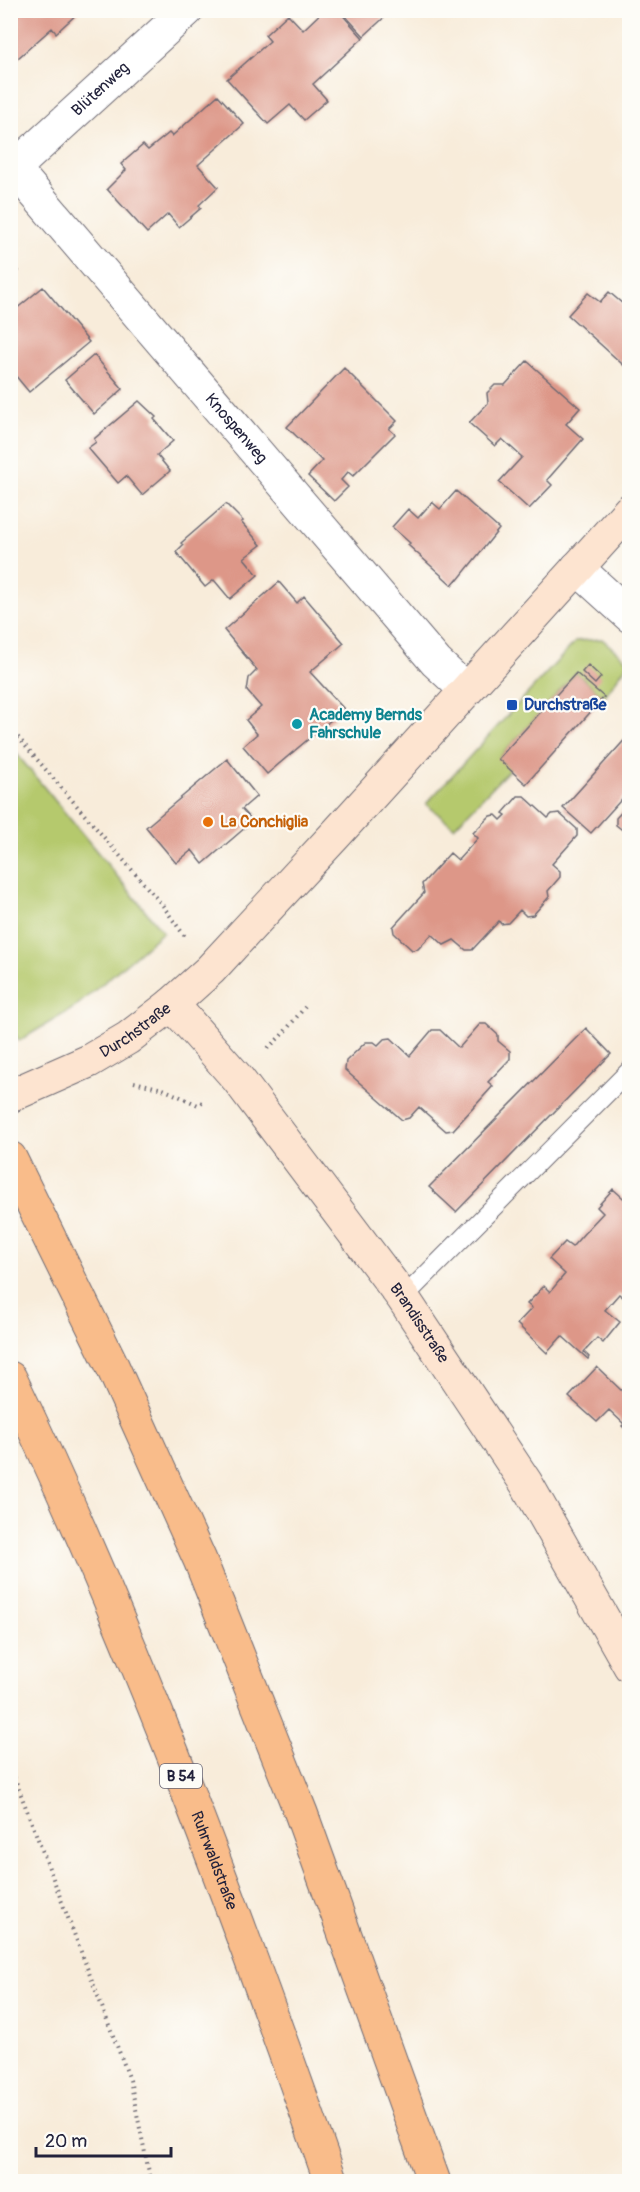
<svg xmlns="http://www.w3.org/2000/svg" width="640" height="2192" font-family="Pangolin,sans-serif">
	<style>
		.green { fill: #b5c96d; stroke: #6c7654; stroke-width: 1.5 }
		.building { fill: #dd9788 }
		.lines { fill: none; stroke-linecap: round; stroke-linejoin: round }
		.lane-casing { stroke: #6d6973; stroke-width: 20 }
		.street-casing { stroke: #6d6973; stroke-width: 35 }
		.secondary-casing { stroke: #6d6973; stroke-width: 35 }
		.highway-casing { stroke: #6d6973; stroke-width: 35 }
		.path { stroke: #6d6973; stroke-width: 4; stroke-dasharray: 1.5 4.5; stroke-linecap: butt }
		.lane { stroke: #fff; stroke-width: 18 }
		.street { stroke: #fff; stroke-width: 33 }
		.secondary { stroke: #fde4d0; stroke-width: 33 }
		.highway { stroke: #f9bc8a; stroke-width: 33 }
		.transit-dot { fill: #1a4fb4; stroke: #fdfcf7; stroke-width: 2 }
		.culture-dot { fill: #0f9aa8; stroke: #fdfcf7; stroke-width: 2 }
		.food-dot { fill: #e8710a; stroke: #fdfcf7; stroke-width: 2 }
		.labels { text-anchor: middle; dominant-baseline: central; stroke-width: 4.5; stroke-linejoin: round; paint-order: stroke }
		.shield { fill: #fdfcf7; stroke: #646373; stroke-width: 1.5 }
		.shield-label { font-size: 15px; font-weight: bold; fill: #22223b }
		.street-label { font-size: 16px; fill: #22223b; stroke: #fdfcf7 }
		.transit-label { font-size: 16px; font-weight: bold; fill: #164399; stroke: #fdfcf7; text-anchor: start }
		.culture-label { font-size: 16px; font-weight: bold; fill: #0d838f; stroke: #fdfcf7; text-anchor: start }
		.food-label { font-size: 16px; font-weight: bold; fill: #c56008; stroke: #fdfcf7; text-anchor: start }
	</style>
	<rect width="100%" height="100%" fill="#fdfcf7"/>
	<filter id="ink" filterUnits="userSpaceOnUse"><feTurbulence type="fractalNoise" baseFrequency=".0167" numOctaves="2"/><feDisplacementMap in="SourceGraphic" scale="12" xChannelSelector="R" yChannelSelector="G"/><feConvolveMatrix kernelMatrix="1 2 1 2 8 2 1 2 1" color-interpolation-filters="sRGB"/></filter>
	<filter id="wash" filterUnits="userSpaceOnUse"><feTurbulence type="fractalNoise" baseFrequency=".008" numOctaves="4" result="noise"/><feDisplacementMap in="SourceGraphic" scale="24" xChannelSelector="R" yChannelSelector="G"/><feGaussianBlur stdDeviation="1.35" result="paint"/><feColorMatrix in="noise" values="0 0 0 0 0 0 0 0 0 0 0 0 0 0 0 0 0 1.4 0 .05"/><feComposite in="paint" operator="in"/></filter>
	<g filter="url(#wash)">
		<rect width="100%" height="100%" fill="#f8ecda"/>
		<path class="green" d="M 602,639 L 629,662 L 604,697 L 576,673 L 499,758 L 510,769 L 454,827 L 426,804 L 576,641 Z
			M 11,747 L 163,932 L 74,1008 L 19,1041 L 10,1025 Z"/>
		<g id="blocks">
			<path class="building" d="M 10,10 L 78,10 L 79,12 L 56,33 L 52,28 L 10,65 Z
				M 324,10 L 338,10 L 363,38 L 313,84 L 327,100 L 304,120 L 290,105 L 268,124 L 227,79 L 270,41 L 265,35 L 288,14 L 303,30 Z
				M 340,10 L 387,10 L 389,13 L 364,36 Z
				M 218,95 L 244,124 L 198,165 L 218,187 L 199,205 L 201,208 L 179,227 L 168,214 L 147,233 L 107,189 L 126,170 L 121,164 L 143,145 L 148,150 L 169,133 L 172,136 Z
				M 10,260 L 19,271 L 10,278 Z
				M 43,287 L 89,342 L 29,392 L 10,369 L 10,314 Z
				M 609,292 L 623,304 L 630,298 L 630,371 L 568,315 L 588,293 L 600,302 Z
				M 94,355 L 123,389 L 94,414 L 65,380 Z
				M 527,361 L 580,408 L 566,424 L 583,439 L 547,480 L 552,485 L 529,509 L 499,482 L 522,457 L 502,439 L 495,446 L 469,423 L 488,403 L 487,393 L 495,385 L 505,385 Z
				M 344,368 L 397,421 L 389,429 L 395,434 L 353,476 L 348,472 L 341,480 L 348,487 L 334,501 L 308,476 L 322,461 L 287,427 Z
				M 139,401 L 156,417 L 154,419 L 173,441 L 157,455 L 170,471 L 142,495 L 126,476 L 118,483 L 88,448 L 96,442 L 94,439 Z
				M 456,491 L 499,529 L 458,580 L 457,579 L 452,585 L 408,545 L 410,543 L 392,527 L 408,509 L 418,518 L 432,502 L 440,509 Z
				M 226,504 L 243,521 L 241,522 L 261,545 L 244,558 L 258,575 L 230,599 L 214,580 L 205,587 L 176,552 L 183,545 L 181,543 Z
				M 279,582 L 297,603 L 304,596 L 344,643 L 310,672 L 344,709 L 267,774 L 243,746 L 257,734 L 246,720 L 261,707 L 247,691 L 249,678 L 257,670 L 224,630 Z
				M 588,665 L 601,677 L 595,684 L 582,672 Z
				M 576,673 L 604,697 L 526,784 L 498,759 Z
				M 630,734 L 630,790 L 591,833 L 563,808 Z
				M 227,759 L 257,796 L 242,809 L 253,821 L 203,864 L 192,850 L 176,863 L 146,827 Z
				M 518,796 L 524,796 L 548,818 L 552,814 L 559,813 L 577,829 L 577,836 L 552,864 L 560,871 L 560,877 L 548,891 L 549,897 L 533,915 L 526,916 L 520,910 L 508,923 L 501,924 L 499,921 L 472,950 L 466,950 L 454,940 L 444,945 L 432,934 L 418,949 L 412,950 L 394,933 L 393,927 L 424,893 L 422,884 L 450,853 L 458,860 L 478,838 L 473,833 L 490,816 L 496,815 L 501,820 L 506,815 L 503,813 Z
				M 630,803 L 630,836 L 616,825 L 616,818 Z
				M 480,1024 L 486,1024 L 498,1035 L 498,1041 L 510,1051 L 510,1059 L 488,1082 L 493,1086 L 453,1130 L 446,1131 L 419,1107 L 409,1118 L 402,1120 L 345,1070 L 346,1061 L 366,1042 L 374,1042 L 378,1045 L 384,1039 L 391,1038 L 410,1056 L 432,1030 L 440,1030 L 459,1048 Z
				M 586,1028 L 611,1054 L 456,1212 L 429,1187 Z
				M 613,1189 L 630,1204 L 630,1293 L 624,1298 L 619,1294 L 605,1310 L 620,1322 L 603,1343 L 597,1338 L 584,1352 L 589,1357 L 588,1359 L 562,1336 L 547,1353 L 517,1324 L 532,1308 L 527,1304 L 544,1286 L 550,1292 L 565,1274 L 549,1259 L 565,1242 L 572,1247 L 587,1230 L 603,1213 L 597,1207 Z
				M 597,1367 L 624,1393 L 630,1387 L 630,1433 L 622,1426 L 624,1424 L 609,1410 L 597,1422 L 569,1397 Z"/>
		</g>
	</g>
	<g filter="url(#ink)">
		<use href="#blocks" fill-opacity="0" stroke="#6d6973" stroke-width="1.5"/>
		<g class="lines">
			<defs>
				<path id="lane" d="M 403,1298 L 630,1070"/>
				<g id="street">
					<path id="s1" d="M 10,164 L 436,662 L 466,690"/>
					<path id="s2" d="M 14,168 L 187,10"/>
					<path d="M 577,568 L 630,616"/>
				</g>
				<g id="secondary">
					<path id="s3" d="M 172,1004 L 238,1079 L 403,1298 L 526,1483 L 630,1666"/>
					<path id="s4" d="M 10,1096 L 89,1061 L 128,1038 L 172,1004 L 210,970 L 338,832 L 630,510"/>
				</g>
				<g id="highway">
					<path d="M 10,1158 L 110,1361 L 200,1560 L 301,1813 L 434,2182"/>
					<path id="s5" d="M 10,1378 C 135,1639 235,1909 331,2182"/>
				</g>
			</defs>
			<use href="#lane" class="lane-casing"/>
			<use href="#street" class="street-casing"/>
			<use href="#secondary" class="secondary-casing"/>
			<use href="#highway" class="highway-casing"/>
			<path class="path" d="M 10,728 L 163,906 L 186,938
				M 268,1048 L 281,1036 L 305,1007
				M 134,1082 L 163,1089 L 198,1105 L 205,1100
				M 10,1766 L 130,2080 L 151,2182"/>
			<use href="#lane" class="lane"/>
			<use href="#street" class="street"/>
			<use href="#secondary" class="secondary"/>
			<use href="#highway" class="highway"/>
		</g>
	</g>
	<rect class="transit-dot" x="506" y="699" width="12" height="12" rx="3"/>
	<circle class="culture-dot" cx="297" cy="724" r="6"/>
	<circle class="food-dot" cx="208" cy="822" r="6"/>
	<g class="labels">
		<rect class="shield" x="160" y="1764" width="42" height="24" rx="4.5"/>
		<g class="shield-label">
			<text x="181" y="1776">B 54</text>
		</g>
		<g class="street-label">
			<text stroke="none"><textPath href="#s2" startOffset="117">Blütenweg</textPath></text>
			<text stroke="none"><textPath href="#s1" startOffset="348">Knospenweg</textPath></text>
			<text stroke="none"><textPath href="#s4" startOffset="142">Durchstraße</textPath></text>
			<text stroke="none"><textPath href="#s3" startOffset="404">Brandisstraße</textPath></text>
			<text stroke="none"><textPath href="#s5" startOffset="524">Ruhrwaldstraße</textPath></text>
		</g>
		<g class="transit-label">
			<text x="524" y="705">Durchstraße</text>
		</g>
		<g class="culture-label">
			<text x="309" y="715">Academy Bernds<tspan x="309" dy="18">Fahrschule</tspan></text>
		</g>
		<g class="food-label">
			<text x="220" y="822">La Conchiglia</text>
		</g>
	</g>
	<rect width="640" height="2192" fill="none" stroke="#fdfcf7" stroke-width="36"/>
	<path d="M36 2147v9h135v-9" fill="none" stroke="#22223b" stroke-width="3"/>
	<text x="45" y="2147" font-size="18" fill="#22223b" stroke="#fdfcf7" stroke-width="4.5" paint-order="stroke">20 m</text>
</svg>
